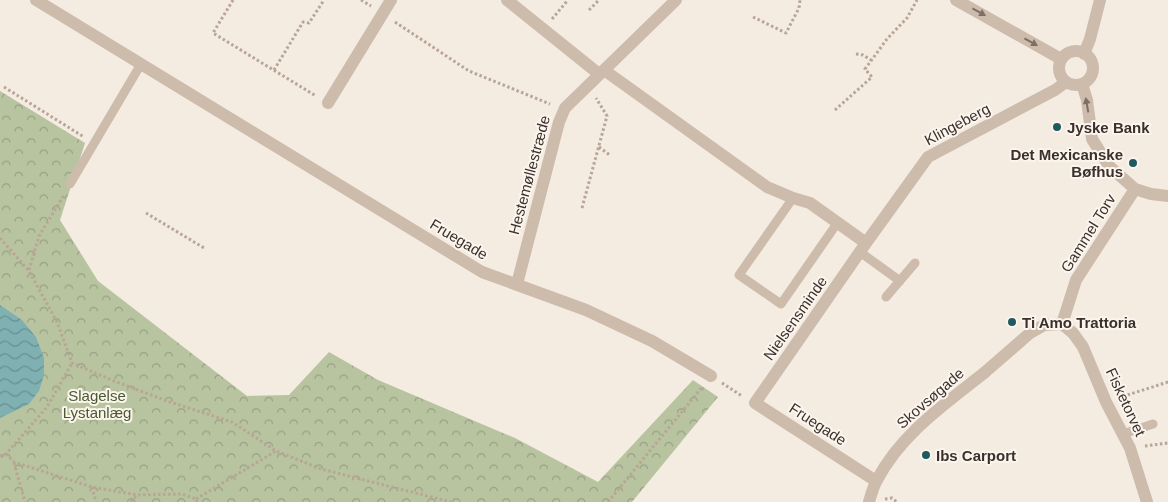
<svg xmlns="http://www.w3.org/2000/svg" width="1168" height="502" font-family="Arial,sans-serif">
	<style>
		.park { fill: url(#park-crowns) }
		.water { fill: url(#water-waves) }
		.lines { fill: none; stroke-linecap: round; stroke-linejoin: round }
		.path { stroke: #b9a596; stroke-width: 3; stroke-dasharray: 2.5 2.5; stroke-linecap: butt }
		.service { stroke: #cdbbac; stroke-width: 9 }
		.pedestrian { stroke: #cdbbac; stroke-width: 12 }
		.minor { stroke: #cdbbac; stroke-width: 12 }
		.oneway { fill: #7d6f65 }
		.poi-dot { fill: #1f5a5e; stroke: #fbf5ee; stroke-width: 2 }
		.labels { text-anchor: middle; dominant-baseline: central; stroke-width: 4; stroke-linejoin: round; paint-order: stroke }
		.street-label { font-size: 15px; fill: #3b302b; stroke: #fbf5ee }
		.poi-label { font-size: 15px; font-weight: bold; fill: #3b302b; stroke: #fbf5ee; text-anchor: start }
		.park-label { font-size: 15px; fill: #4a5a2e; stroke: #fbf5ee }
	</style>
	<defs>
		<pattern id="park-crowns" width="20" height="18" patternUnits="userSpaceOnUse" patternTransform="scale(1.25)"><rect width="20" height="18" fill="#b8c4a0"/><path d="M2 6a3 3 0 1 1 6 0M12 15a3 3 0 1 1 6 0" fill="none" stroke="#97a083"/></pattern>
		<pattern id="water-waves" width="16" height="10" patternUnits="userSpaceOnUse" patternTransform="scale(1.25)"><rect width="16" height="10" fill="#7fb0b2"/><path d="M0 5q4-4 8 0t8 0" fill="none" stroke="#699091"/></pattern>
	</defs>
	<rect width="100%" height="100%" fill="#f4ebe1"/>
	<path class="park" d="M 0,91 L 85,143 L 60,220 L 98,281 L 247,396 L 289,395 L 329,352 L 378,380 L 515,438 L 598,482 L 693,380 L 718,397 L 632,502 L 0,502 Z"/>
	<path class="water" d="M 0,305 L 22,320 L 36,337 L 44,358 L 44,375 L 39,391 L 29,404 L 0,418 Z"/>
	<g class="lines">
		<path class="path" d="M 233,0 L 213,33 L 316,96
			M 361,0 L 371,6
			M 589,10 L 599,0
			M 753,17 L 786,33 L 799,8 L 800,0
			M 552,19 L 568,0
			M 395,22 L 469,71 L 550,104
			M 856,54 L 863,55 L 871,60
			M 274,70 L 303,22 L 309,23 L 324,0
			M 4,87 L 84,137
			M 835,110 L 872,77 L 865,69 L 887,39 L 907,18 L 917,0
			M 599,147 L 611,156
			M 582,208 L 607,116 L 596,98
			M 146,213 L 204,248
			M 0,238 L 29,271 L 57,322 L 72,363 L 114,381 L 170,402 L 232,422 L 276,451 L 321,469 L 451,502
			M 29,270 L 39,236 L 64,195
			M 722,383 L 742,396
			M 1118,398 L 1168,382
			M 1145,446 L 1168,443
			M 6,454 L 14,462 L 92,487 L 137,495 L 182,494 L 196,499 L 197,502
			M 0,456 L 6,454 L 47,407 L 72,363
			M 14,463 L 25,502
			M 92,487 L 96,502
			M 196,499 L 276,451
			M 885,499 L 892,498 L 897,502
			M 131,502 L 137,495
			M 608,502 L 703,386"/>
		<path class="service" d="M 70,184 L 141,64
			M 793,198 L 739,275 L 781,304 L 838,222
			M 860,252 L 900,281
			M 886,297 L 915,263
			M 1123,434 L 1153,424"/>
		<path class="pedestrian" d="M 1082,84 L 1087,100 L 1092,139 L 1109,166 L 1135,189 L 1151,194 L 1168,196
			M 1062,324 L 1073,333 L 1083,347 L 1106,402 L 1130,448 L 1147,502
			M 1062,324 L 1076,280 L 1135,189
			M 984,373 L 1030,333 L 1044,325 L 1062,324"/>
		<path class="minor" d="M 36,0 L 482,272 L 586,310 L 652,341 L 711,376
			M 507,0 L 599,74
			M 956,0 L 1061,59
			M1059 68a17 17 0 1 1 34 0a17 17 0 1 1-34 0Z
			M 1084,54 L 1090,39 L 1100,0
			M 604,70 L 767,187 L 793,198 L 810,203 L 866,243
			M 328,103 L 391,0
			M 517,284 L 559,122 L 565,108 L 676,0
			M 876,481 L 755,403 L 866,243 L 928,157 L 1055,90 L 1066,82
			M 869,502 C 871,495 873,487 877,480 C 901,434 945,404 984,373"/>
	</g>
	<defs><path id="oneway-solid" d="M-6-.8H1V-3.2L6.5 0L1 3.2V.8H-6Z" transform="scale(1.25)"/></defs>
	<g class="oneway">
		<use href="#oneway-solid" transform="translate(979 12) rotate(29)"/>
		<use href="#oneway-solid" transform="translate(1031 42) rotate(29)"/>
		<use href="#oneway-solid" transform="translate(1087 105) rotate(-100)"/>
	</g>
	<g class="poi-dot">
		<circle cx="1057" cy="127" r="5"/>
		<circle cx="1133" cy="163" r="5"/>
		<circle cx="1012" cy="322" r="5"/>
		<circle cx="926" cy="455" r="5"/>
	</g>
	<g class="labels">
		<g class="street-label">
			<text transform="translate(957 124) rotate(-28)">Klingeberg</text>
			<text transform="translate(529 175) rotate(-75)">Hestemøllestræde</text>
			<text transform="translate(1088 233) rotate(-58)">Gammel Torv</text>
			<text transform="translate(459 239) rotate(31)">Fruegade</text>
			<text transform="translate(795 318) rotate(-55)">Nielsensminde</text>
			<text transform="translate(930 398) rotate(-41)">Skovsøgade</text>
			<text transform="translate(1126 402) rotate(65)">Fisketorvet</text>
			<text transform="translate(818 424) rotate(33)">Fruegade</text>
		</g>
		<g class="poi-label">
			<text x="1067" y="127">Jyske Bank</text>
			<text x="1123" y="154" text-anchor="end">Det Mexicanske<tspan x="1123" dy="17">Bøfhus</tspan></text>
			<text x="1022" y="322">Ti Amo Trattoria</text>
			<text x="936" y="455">Ibs Carport</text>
		</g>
		<g class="park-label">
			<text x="97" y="395">Slagelse<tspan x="97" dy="17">Lystanlæg</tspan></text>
		</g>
	</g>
</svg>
